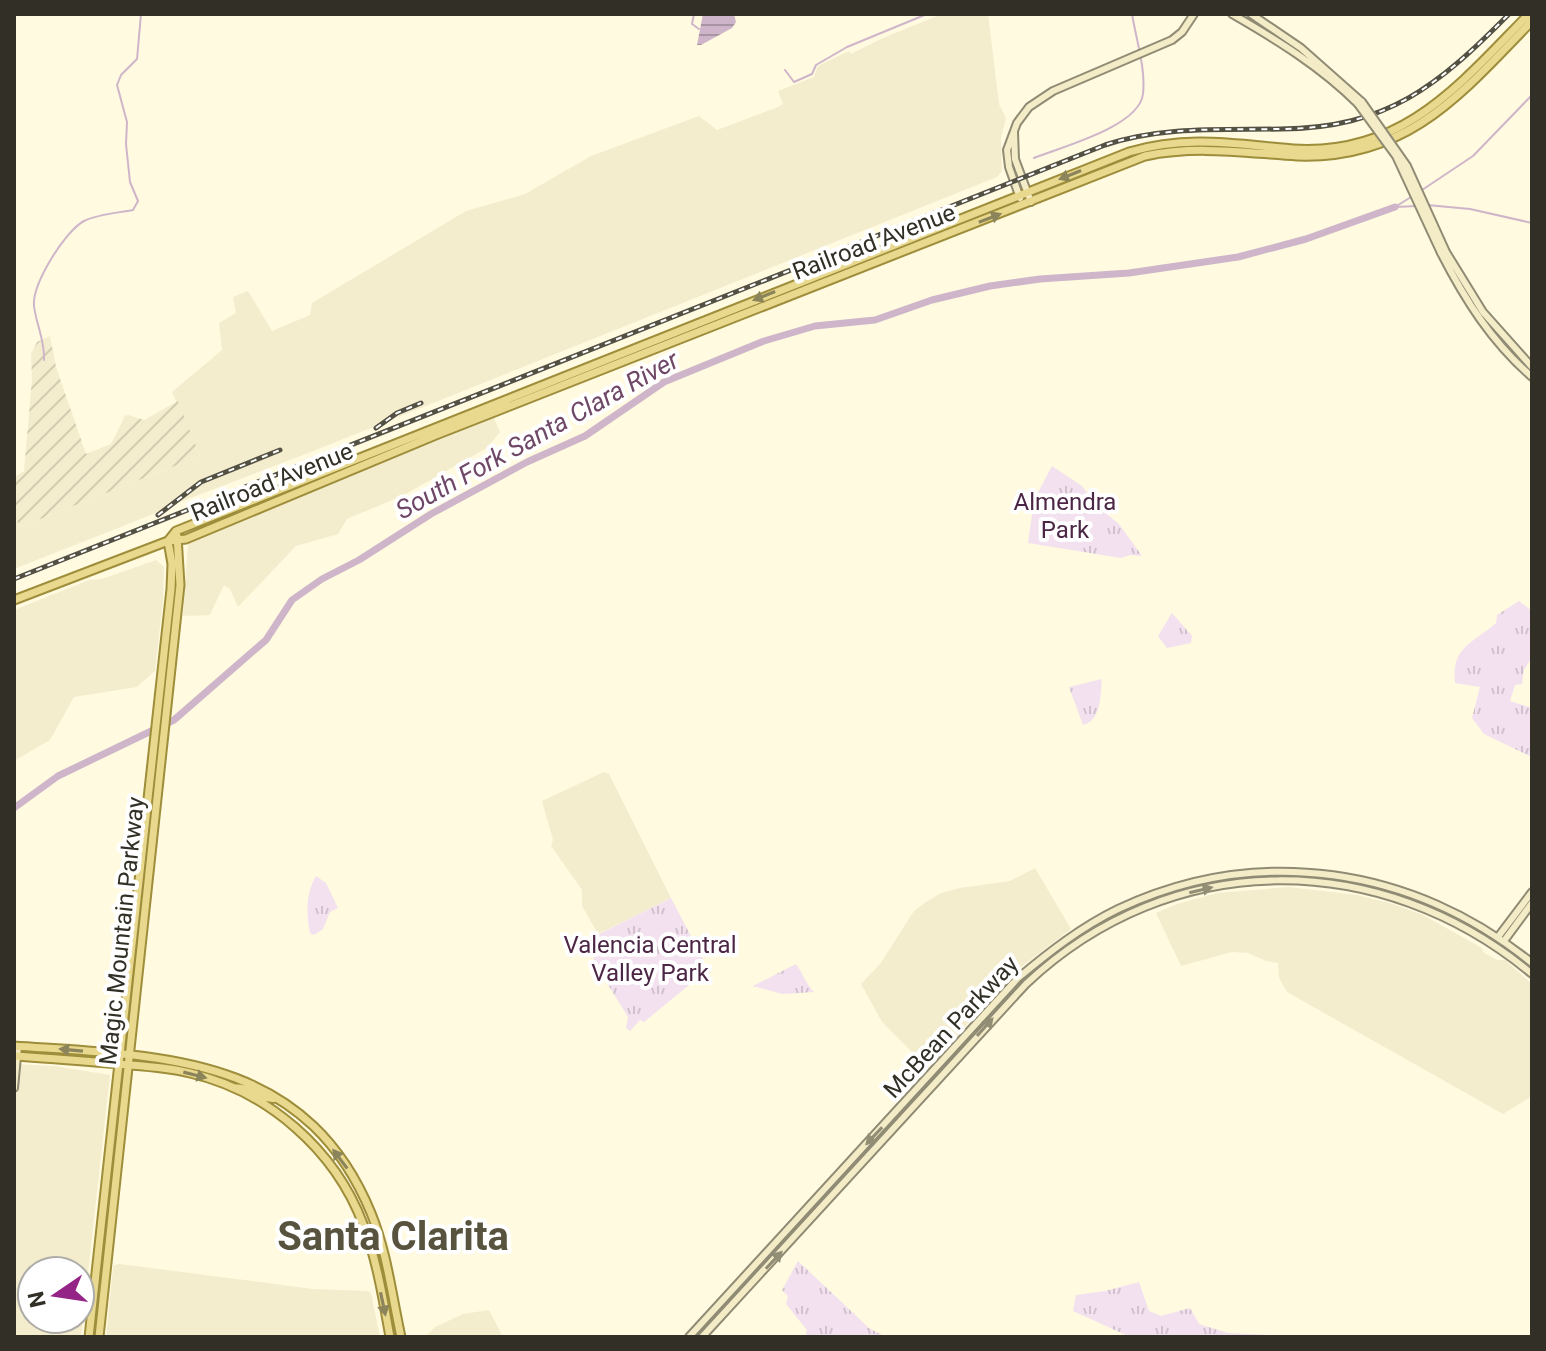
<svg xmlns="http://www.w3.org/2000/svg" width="1546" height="1351" font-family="Roboto,sans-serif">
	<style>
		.built { fill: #f4edcd; fill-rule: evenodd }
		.industrial { fill: url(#industrial-furrows) }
		.park { fill: url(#park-tufts) }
		.water { fill: url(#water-rules) }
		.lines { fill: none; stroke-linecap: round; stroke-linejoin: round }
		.stream { stroke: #cfb5c9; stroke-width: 2 }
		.river { stroke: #cfb5c9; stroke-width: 7 }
		.secondary-casing { stroke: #908b74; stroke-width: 10 }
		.primary-casing { stroke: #9e8d3a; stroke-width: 11 }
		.secondary { stroke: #f4ecc7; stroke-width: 6 }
		.primary { stroke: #e8d98f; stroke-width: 7 }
		.rail-casing { stroke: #535044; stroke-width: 5 }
		.rail { stroke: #fff; stroke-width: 2; stroke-dasharray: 6; stroke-linecap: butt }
		.secondary-bridge-casing { stroke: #908b74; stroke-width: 10; stroke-linecap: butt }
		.secondary-bridge { stroke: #f4ecc7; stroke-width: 6 }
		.oneway { fill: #8c845a }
		.oneway2 { fill: #928e76 }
		.labels { text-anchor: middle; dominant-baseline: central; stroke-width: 8; stroke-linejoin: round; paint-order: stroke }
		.street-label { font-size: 24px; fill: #312f26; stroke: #fff }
		.park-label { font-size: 24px; fill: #4c2745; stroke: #fff }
		.water-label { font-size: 26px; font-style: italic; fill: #6f4868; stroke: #fff }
		.town-label { font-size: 40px; font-weight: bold; fill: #58533e; stroke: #fff }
	</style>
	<defs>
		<pattern id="industrial-furrows" width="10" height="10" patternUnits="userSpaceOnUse" patternTransform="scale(2)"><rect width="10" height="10" fill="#f4edcd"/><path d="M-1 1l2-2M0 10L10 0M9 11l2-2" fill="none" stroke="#d2ccb0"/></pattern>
		<pattern id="park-tufts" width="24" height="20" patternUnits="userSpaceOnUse" patternTransform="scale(2)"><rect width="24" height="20" fill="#f3e1ef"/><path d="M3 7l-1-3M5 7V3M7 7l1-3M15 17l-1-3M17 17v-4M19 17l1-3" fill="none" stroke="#d1c1cd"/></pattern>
		<pattern id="water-rules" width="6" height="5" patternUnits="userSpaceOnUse" patternTransform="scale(2)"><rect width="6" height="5" fill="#cfb5c9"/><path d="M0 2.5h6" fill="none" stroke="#a994a3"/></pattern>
	</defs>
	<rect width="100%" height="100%" fill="#fffae0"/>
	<path class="built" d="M 942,14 L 988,14 L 999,104 L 1006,118 L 1001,138 L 1002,171 L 997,177 L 316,450 L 180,502 L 176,498 L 161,511 L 14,569 L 14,516 L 20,527 L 200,456 L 172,392 L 222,350 L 219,323 L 236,313 L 233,297 L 248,291 L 272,331 L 310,315 L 312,303 L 466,211 L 525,194 L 591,156 L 699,116 L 717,130 L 778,107 L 783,104 L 778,91 L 814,77 L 818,66 L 849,51 L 851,54 L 883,38 Z
		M 494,418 L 500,432 L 487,448 L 402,496 L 347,519 L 338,534 L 296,546 L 238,607 L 230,589 L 224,585 L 210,615 L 183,616 L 188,544 L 297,496 Z
		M 156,560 L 164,567 L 163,600 L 155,671 L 137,687 L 74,697 L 50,740 L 14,761 L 14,610 L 89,580 L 102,579 Z
		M 604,772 L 609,774 L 671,898 L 598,934 L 582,906 L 582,890 L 551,846 L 553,840 L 542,801 Z
		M 1035,868 L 1071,929 L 1008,977 L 933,1063 L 926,1066 L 882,1022 L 861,984 L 880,964 L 914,911 L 926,902 L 941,893 L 960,888 L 1010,881 Z
		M 1289,887 L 1357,895 L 1393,904 L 1423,915 L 1482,948 L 1483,952 L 1497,960 L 1505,960 L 1532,984 L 1532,1096 L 1503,1114 L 1287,992 L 1279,978 L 1278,963 L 1266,961 L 1248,953 L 1232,952 L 1181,966 L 1156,913 L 1177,904 L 1217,893 Z
		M 14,1064 L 54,1066 L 110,1075 L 81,1337 L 14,1337 ZM 32,1271 L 80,1271 L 80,1319 L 32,1319 Z
		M 120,1264 L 313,1289 L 368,1291 L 371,1293 L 380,1337 L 106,1337 L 113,1268 L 114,1265 Z
		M 489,1310 L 503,1337 L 425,1337 L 435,1327 L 463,1314 Z"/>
	<path class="industrial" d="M 50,336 L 56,367 L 86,454 L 111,444 L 125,416 L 128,415 L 144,420 L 178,401 L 200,456 L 20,527 L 14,515 L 14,477 L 24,471 L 32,379 L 31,354 L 37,342 Z"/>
	<path class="park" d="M 1052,466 L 1082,486 L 1098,507 L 1119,524 L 1142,556 L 1130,555 L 1121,558 L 1028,543 L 1034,500 Z
		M 1519,601 L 1532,611 L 1532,657 L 1524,670 L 1522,684 L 1515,685 L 1510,701 L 1532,708 L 1532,757 L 1484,734 L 1472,718 L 1480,687 L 1455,683 C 1451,646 1474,643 1496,623 L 1497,615 Z
		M 1172,613 L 1192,636 L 1191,643 L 1167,648 L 1158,636 Z
		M 1102,679 C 1100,695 1102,720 1083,725 L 1069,687 Z
		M 316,876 L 326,883 L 338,908 L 330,912 L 323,929 L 314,935 L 310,933 C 306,913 306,893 316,876 Z
		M 671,898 L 704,961 L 700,976 L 644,1022 L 640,1020 L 630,1031 L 626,1028 L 628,1017 L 594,962 L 593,937 Z
		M 796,964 C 803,974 807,985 814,992 L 783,994 L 753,986 Z
		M 798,1261 L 869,1328 L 886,1337 L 805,1337 L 807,1330 L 786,1304 L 788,1296 L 782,1290 Z
		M 1139,1282 L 1149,1311 L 1161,1316 L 1190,1308 L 1199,1324 L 1228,1333 L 1311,1337 L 1130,1337 L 1073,1311 L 1076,1295 L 1105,1291 Z"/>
	<path class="water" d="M 703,14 L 734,14 L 736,22 L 732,28 L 701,45 L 697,45 Z"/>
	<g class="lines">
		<path class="stream" d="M 694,14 L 692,24 L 699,29
			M 785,70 L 794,82 L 812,74 L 816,65 L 847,47 L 927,14
			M 1034,158 C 1061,147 1139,127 1143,94 C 1146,69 1136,39 1132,14
			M 1419,192 L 1473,156 L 1532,95
			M 1427,205 L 1470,209 L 1532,223
			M 1395,207 L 1411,197
			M 1395,207 L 1417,206
			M 44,360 C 45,340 36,324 34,306 C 32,284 65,231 84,221 C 98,214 117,213 133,210 L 138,201 L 130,182 L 126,144 L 127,122 L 117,85 L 121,75 L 137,59 L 141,14"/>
		<path class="river" d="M 14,808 L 58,776 L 174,720 L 266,640 L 292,600 L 322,579 L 359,560 L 431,514 L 527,462 L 585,436 L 664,382 L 764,341 L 815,326 L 875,320 L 932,300 L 990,286 L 1040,279 L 1129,273 L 1238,257 L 1306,239 L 1395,207"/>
		<defs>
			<path id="secondary" d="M 1232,14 C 1277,40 1321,67 1358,104
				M 1251,14 L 1301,48 L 1362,102
				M 1014,132 L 1015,159 L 1031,202
				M 1020,198 L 1009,167 L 1007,150 L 1017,123 L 1029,107 L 1053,91 L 1172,40 L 1182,32 L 1194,14
				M 1446,252 L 1483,312 L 1532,367
				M 1441,253 C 1465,300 1492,342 1532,377
				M 1498,937 L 1532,892
				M 1504,941 L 1532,903
				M 14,1088 L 18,1046
				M 689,1337 L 1018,978 C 1049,952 1081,927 1118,909 C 1258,843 1414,867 1532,963
				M 702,1337 L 1026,984 C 1171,847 1381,848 1532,974"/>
			<path id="primary" d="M 168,541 L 176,531 L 1129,152 C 1189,135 1233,144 1293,149 C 1403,156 1460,84 1529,14
				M 14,600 L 168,541 L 186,539 L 436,435 L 1145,156 C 1197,145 1245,153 1297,156 C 1408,160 1462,93 1532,21
				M 14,1046 C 159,1056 305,1053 371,1213 C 387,1252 392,1296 401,1337
				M 14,1056 C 49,1058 83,1061 118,1064 C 142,1066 167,1067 190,1073 C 268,1091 335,1150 363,1224 C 377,1260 383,1299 390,1337
				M 236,1088 C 251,1087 263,1101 276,1098
				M 89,1337 L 171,589 L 172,564 L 168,541
				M 99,1337 L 180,585 L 177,536"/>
		</defs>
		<use href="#secondary" class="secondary-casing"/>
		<use href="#primary" class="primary-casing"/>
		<use href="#secondary" class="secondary"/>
		<use href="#primary" class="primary"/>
		<defs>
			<path id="rail" d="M 376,428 L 397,413 L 421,403
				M 158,515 L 201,482 L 280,450
				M 14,579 L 1105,145 C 1163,126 1222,130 1281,129 C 1387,128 1438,86 1509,14"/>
		</defs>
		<use href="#rail" class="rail-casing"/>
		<use href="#rail" class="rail"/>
		<defs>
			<path id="secondary-bridge" d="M 1362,102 L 1407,166 L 1446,252
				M 1358,104 L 1396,156 L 1441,253"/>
		</defs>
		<use href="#secondary-bridge" class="secondary-bridge-casing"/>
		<use href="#secondary-bridge" class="secondary-bridge"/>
	</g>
	<defs><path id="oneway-solid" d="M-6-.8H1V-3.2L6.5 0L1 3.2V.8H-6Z" transform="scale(2)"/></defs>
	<g class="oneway">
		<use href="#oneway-solid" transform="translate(1070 175) rotate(158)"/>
		<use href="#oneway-solid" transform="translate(990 218) rotate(-21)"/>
		<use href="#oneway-solid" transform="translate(764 296) rotate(158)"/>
		<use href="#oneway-solid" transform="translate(71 1050) rotate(-175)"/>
		<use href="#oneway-solid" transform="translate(195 1075) rotate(14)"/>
		<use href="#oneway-solid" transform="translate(340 1159) rotate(-127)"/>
		<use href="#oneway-solid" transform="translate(383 1304) rotate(78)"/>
	</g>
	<g class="oneway2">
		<use href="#oneway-solid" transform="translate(1201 890) rotate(-13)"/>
		<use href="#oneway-solid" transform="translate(985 1027) rotate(-48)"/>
		<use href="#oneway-solid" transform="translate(874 1136) rotate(133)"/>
		<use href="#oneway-solid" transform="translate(774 1260) rotate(-47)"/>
	</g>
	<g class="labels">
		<g class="street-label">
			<text transform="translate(874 242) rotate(-21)">Railroad Avenue</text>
			<text transform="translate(272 482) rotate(-22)">Railroad Avenue</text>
			<text transform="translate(122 931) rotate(-84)">Magic Mountain Parkway</text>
			<text transform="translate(951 1027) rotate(-47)">McBean Parkway</text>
		</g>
		<g class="park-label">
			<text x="1065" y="502">Almendra<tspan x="1065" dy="28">Park</tspan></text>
			<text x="650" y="945">Valencia Central<tspan x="650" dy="28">Valley Park</tspan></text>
		</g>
		<g class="water-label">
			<text transform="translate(537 435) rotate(-29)">South Fork Santa Clara River</text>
		</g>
		<g class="town-label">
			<text x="393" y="1236">Santa Clarita</text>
		</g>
	</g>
	<rect width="1546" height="1351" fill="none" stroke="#312f26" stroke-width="32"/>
	<g transform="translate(56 1295) rotate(257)"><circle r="38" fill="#ffffff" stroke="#adaca8" stroke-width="2"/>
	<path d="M0-6L14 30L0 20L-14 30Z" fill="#942586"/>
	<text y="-12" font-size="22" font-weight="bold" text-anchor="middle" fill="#312f26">N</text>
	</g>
</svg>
